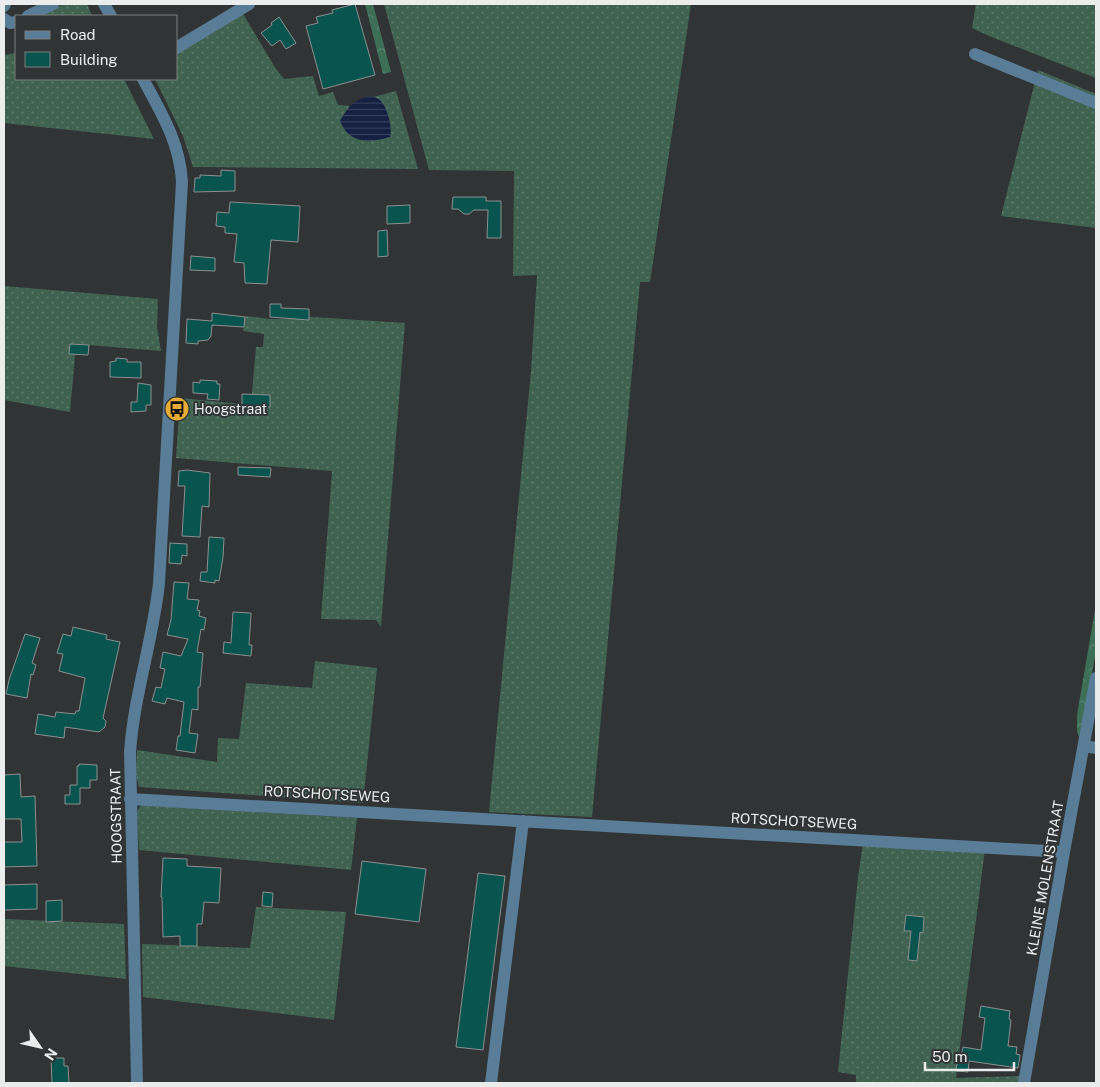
<svg xmlns="http://www.w3.org/2000/svg" width="1100" height="1087" font-family="'Public Sans',sans-serif">
	<style>
		.grass { fill: url(#grass-dots) }
		.forest { fill: url(#forest-crowns) }
		.water { fill: url(#water-rules) }
		.building { fill: #0a544f; stroke: #8b8f8e }
		.lines { fill: none; stroke-linecap: round; stroke-linejoin: round }
		.minor { stroke: #597c97; stroke-width: 12 }
		.labels { text-anchor: middle; dominant-baseline: central; stroke-width: 4; stroke-linejoin: round; paint-order: stroke }
		.poi-label { font-size: 14px; fill: #ebeded; stroke: #313435; text-anchor: start }
		.street-label { font-size: 14px; fill: #ebeded; stroke: #313435 }
	</style>
	<defs>
		<pattern id="grass-dots" width="8" height="8" patternUnits="userSpaceOnUse" patternTransform="scale(1.25)"><rect width="8" height="8" fill="#406351"/><path d="M2 2h.1M6 6h.1" fill="none" stroke="#5c7a6a" stroke-width="1.8" stroke-linecap="round"/></pattern>
		<pattern id="forest-crowns" width="20" height="18" patternUnits="userSpaceOnUse" patternTransform="scale(1.25)"><rect width="20" height="18" fill="#3d6f57"/><path d="M2 6a3 3 0 1 1 6 0M12 15a3 3 0 1 1 6 0" fill="none" stroke="#59846f"/></pattern>
		<pattern id="water-rules" width="6" height="5" patternUnits="userSpaceOnUse" patternTransform="scale(1.25)"><rect width="6" height="5" fill="#141f42"/><path d="M0 2.5h6" fill="none" stroke="#36405e"/></pattern>
	</defs>
	<rect width="100%" height="100%" fill="#313435"/>
	<path class="grass" d="M 63,4 L 87,4 L 92,16 L 37,16 Z
		M 384,4 L 691,4 L 650,282 L 640,282 L 592,817 L 489,812 L 531,371 L 537,275 L 513,276 L 514,171 L 429,170 Z
		M 976,4 L 1096,4 L 1096,78 L 989,36 L 972,28 Z
		M 242,12 L 274,66 L 284,79 L 313,76 L 319,96 L 333,92 L 338,105 L 350,106 L 346,111 L 377,98 L 373,97 L 396,91 L 418,169 L 193,167 L 183,136 L 155,79 L 176,79 L 176,54 Z
		M 16,53 L 16,79 L 124,79 L 154,139 L 4,123 L 4,55 Z
		M 1038,70 L 1096,94 L 1096,228 L 1001,216 Z
		M 4,286 L 158,299 L 157,327 L 161,351 L 76,344 L 70,412 L 4,400 Z
		M 245,316 L 270,319 L 293,319 L 296,316 L 405,323 L 381,627 L 376,620 L 321,619 L 332,471 L 176,458 L 180,398 L 251,405 L 256,347 L 263,347 L 264,334 L 243,331 Z
		M 315,661 L 377,668 L 363,803 L 139,787 L 136,775 L 137,750 L 217,762 L 218,738 L 239,739 L 246,683 L 312,688 Z
		M 141,805 L 357,818 L 351,870 L 139,850 L 137,811 Z
		M 863,843 L 985,849 L 956,1078 L 1020,1076 L 1019,1083 L 856,1083 L 856,1075 L 838,1072 L 858,877 Z
		M 256,907 L 346,912 L 334,1020 L 143,997 L 142,944 L 250,948 Z
		M 4,919 L 124,924 L 126,979 L 4,966 Z"/>
	<path class="forest" d="M 365,4 L 373,4 L 391,72 L 383,74 Z
		M 1096,604 L 1096,651 L 1080,740 L 1077,731 L 1077,715 Z"/>
	<path class="water" d="M 369,96 C 374,97 377,97 381,101 C 387,107 393,128 390,137 C 369,143 349,144 340,121 C 349,106 352,101 369,96 Z"/>
	<path class="building" d="M 355,4 L 375,75 L 323,89 L 306,26 L 318,23 L 316,17 L 333,13 L 332,10 Z
		M 279,17 L 296,43 L 286,49 L 280,40 L 272,46 L 261,33 L 272,25 L 271,23 Z
		M 221,170 L 235,171 L 235,191 L 194,192 L 195,178 L 200,178 L 200,175 L 221,176 Z
		M 453,197 L 486,197 L 486,201 L 501,201 L 501,238 L 487,238 L 488,210 L 474,210 L 469,214 L 464,214 L 458,209 L 452,209 Z
		M 230,202 L 300,206 L 298,242 L 271,240 L 267,284 L 245,283 L 244,263 L 234,262 L 237,234 L 225,233 L 225,227 L 216,226 L 217,212 L 229,213 Z
		M 410,205 L 410,223 L 387,224 L 387,206 Z
		M 387,230 L 388,256 L 378,257 L 378,231 Z
		M 191,256 L 215,258 L 215,271 L 190,270 Z
		M 270,304 L 281,304 L 281,308 L 309,309 L 309,320 L 270,317 Z
		M 212,313 L 245,317 L 244,327 L 212,325 L 211,336 L 208,340 L 198,341 L 198,344 L 186,343 L 187,319 L 212,321 Z
		M 70,344 L 89,345 L 88,355 L 69,354 Z
		M 116,358 L 127,359 L 127,362 L 141,362 L 141,378 L 110,377 L 110,362 L 116,361 Z
		M 200,380 L 217,381 L 217,384 L 220,384 L 219,400 L 207,399 L 208,394 L 193,393 L 193,382 L 200,383 Z
		M 138,383 L 151,385 L 151,405 L 146,405 L 146,411 L 131,412 L 131,402 L 137,402 Z
		M 242,394 L 270,395 L 270,407 L 242,406 Z
		M 238,467 L 271,468 L 270,477 L 238,475 Z
		M 187,470 L 210,473 L 209,507 L 202,506 L 200,537 L 182,536 L 185,486 L 178,486 L 179,471 Z
		M 209,537 L 224,538 L 223,557 L 219,581 L 215,580 L 215,583 L 200,581 L 201,572 L 207,572 Z
		M 170,543 L 187,544 L 187,556 L 182,555 L 181,564 L 169,563 Z
		M 174,582 L 189,583 L 187,599 L 199,600 L 197,610 L 200,611 L 199,616 L 206,618 L 204,630 L 201,629 L 197,652 L 203,653 L 200,687 L 198,687 L 198,710 L 192,709 L 189,733 L 198,734 L 195,753 L 176,750 L 178,736 L 180,736 L 184,702 L 167,698 L 165,704 L 152,701 L 156,687 L 161,688 L 165,669 L 160,668 L 163,652 L 181,656 L 188,639 L 167,635 L 171,620 Z
		M 233,612 L 251,613 L 249,645 L 252,645 L 251,656 L 223,653 L 224,642 L 231,643 Z
		M 73,627 L 107,635 L 106,639 L 120,642 L 103,718 L 106,721 L 105,727 L 99,732 L 65,727 L 64,738 L 35,734 L 38,714 L 55,717 L 56,712 L 75,714 L 76,711 L 79,711 L 85,678 L 59,671 L 63,654 L 57,653 L 63,634 L 71,636 Z
		M 25,634 L 40,638 L 32,663 L 36,665 L 33,675 L 31,674 L 27,698 L 6,694 L 9,680 Z
		M 79,764 L 97,765 L 97,780 L 90,780 L 90,788 L 80,788 L 80,804 L 65,804 L 65,795 L 70,795 L 70,785 L 77,785 L 77,766 L 79,766 Z
		M 20,774 L 21,797 L 35,796 L 37,866 L 4,867 L 4,842 L 22,842 L 21,819 L 4,819 L 4,775 Z
		M 163,858 L 187,859 L 187,866 L 221,868 L 219,903 L 204,902 L 202,924 L 197,924 L 197,946 L 180,946 L 180,936 L 163,937 L 162,897 L 161,897 Z
		M 362,861 L 426,869 L 419,922 L 355,914 Z
		M 478,873 L 505,876 L 483,1050 L 456,1047 Z
		M 37,884 L 37,909 L 4,910 L 4,885 Z
		M 263,892 L 273,893 L 272,907 L 262,906 Z
		M 62,900 L 62,921 L 46,922 L 46,901 Z
		M 906,915 L 924,917 L 923,933 L 920,932 L 917,961 L 908,960 L 911,931 L 904,931 Z
		M 981,1006 L 1010,1011 L 1009,1019 L 1011,1020 L 1008,1046 L 1017,1047 L 1016,1054 L 1020,1055 L 1018,1068 L 969,1061 L 968,1072 L 956,1071 L 958,1057 L 961,1057 L 963,1047 L 981,1050 L 985,1018 L 979,1017 Z
		M 51,1058 L 64,1058 L 64,1066 L 68,1066 L 69,1083 L 52,1083 Z"/>
	<g class="lines">
		<path class="minor" d="M 104,4 L 111,16
			M 4,6 L 5,4
			M 28,16 L 53,4
			M 4,19 L 10,23 L 16,22
			M 176,48 L 249,4
			M 975,54 L 1096,103
			M 1084,746 L 1096,748
			M 130,799 L 1064,852
			M 137,1083 L 130,752 C 134,695 153,640 159,583 L 182,182 C 180,143 161,112 143,79
			M 491,1083 L 523,821
			M 1024,1083 L 1064,852 L 1096,678"/>
	</g>
	<defs>
		<symbol id="bus-disc" viewBox="-11 -11 22 22"><circle r="9.5" fill="#e5ad35" stroke="#313435"/><path d="M-5-6H5V4H4V6H2V4H-2V6H-4V4H-5ZM-3.5-4V0h7V-4ZM-3.5 1.2v1.5H-2V1.2ZM2 1.2v1.5H3.5V1.2Z" fill="#111"/></symbol>
	</defs>
	<g fill-rule="evenodd">
		<use href="#bus-disc" x="163" y="395" width="28" height="28"/>
	</g>
	<g class="labels">
		<g class="poi-label">
			<text x="194" y="409">Hoogstraat</text>
		</g>
		<g class="street-label">
			<text transform="translate(327 794) rotate(3)">ROTSCHOTSEWEG</text>
			<text transform="translate(116 816) rotate(-91)">HOOGSTRAAT</text>
			<text transform="translate(794 821) rotate(3)">ROTSCHOTSEWEG</text>
			<text transform="translate(1045 878) rotate(-80)">KLEINE MOLENSTRAAT</text>
		</g>
	</g>
	<rect width="1100" height="1087" fill="none" stroke="#ebeded" stroke-width="10"/>
	<rect x="15" y="15" width="162" height="65" fill="#313435" stroke="#7b7e7f"/>
	<rect x="25" y="31" width="25" height="8" fill="#597c97" stroke="#7b7e7f"/>
	<text x="60" y="40" font-size="15" fill="#ebeded">Road</text>
	<rect x="25" y="52" width="25" height="15" fill="#0a544f" stroke="#7b7e7f"/>
	<text x="60" y="65" font-size="15" fill="#ebeded">Building</text>
	<g transform="translate(40 1047) rotate(124)" stroke="#313435" stroke-width="4" paint-order="stroke">
	<path d="M0-4L9 19L0 12L-9 19Z" fill="#ebeded"/>
	<text y="-8" font-size="14" font-weight="bold" text-anchor="middle" fill="#ebeded">N</text>
	</g>
	<path d="M925 1062v8h89v-8" fill="none" stroke="#ebeded" stroke-width="2.5"/>
	<text x="932" y="1062" font-size="15" fill="#ebeded" stroke="#313435" stroke-width="4" paint-order="stroke">50 m</text>
</svg>
